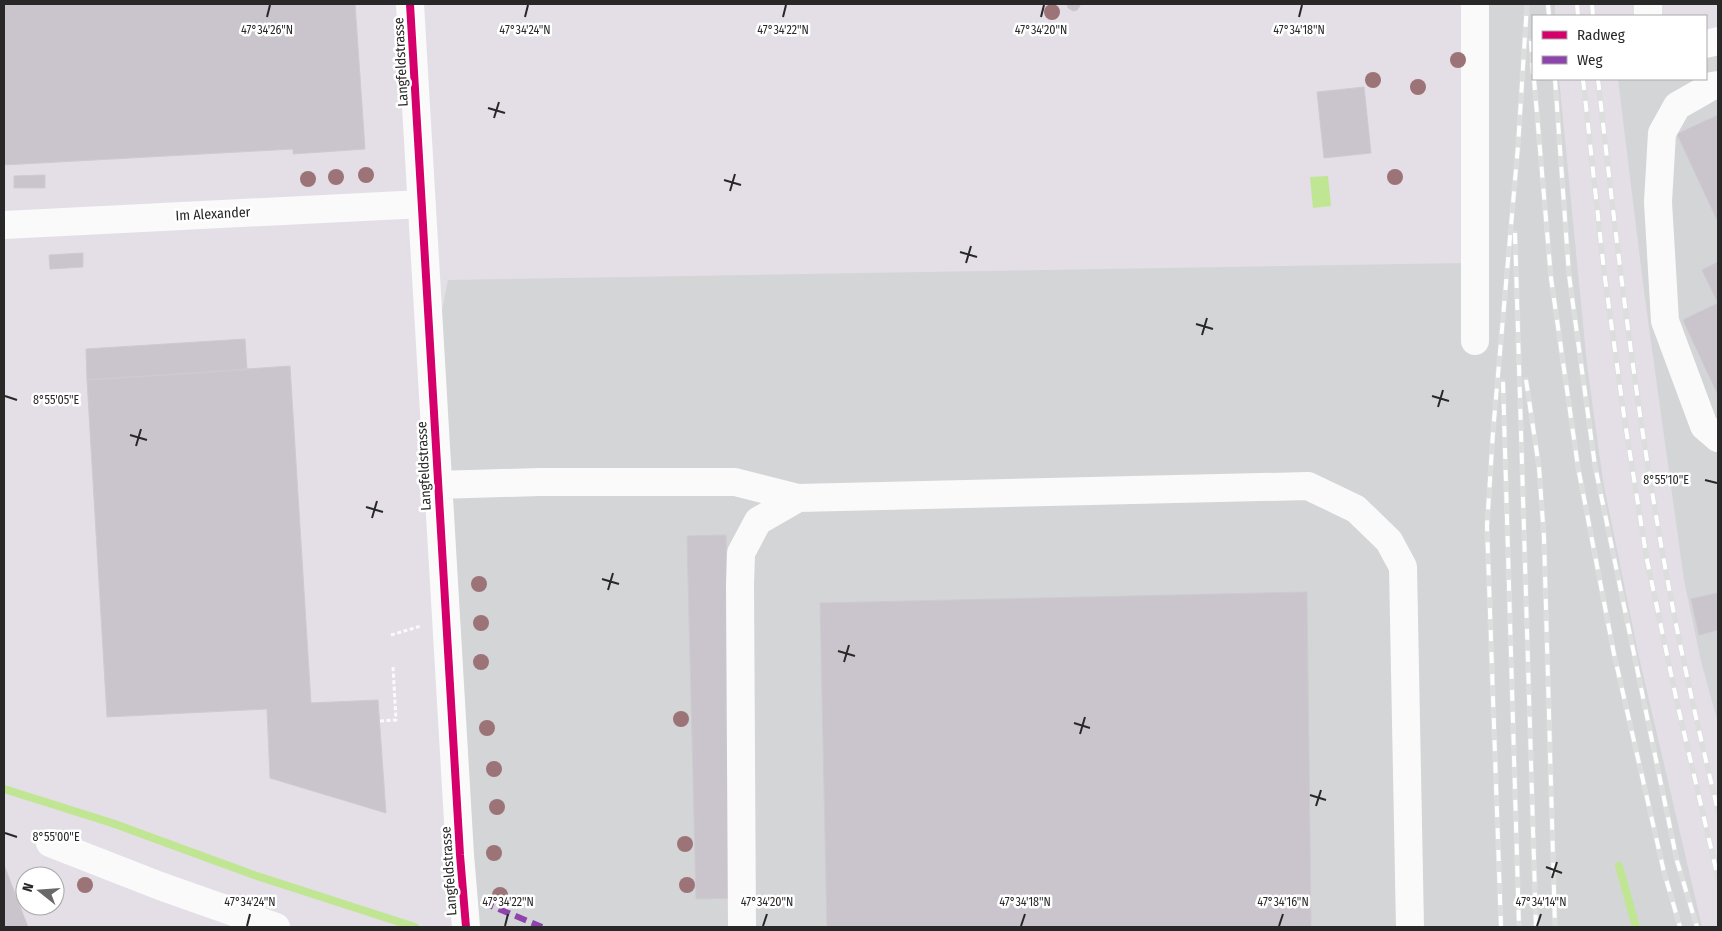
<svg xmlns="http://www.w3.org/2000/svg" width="1722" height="931" font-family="'Fira Sans Condensed',sans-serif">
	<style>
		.industrial { fill: #d3d5d7 }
		.water { fill: #c0e693 }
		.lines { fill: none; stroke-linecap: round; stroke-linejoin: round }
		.stream { stroke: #c0e693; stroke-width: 8 }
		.building { fill: #cac5cc; stroke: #cfcad1 }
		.path { stroke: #fbfafb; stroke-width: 3; stroke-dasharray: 4 2.5; stroke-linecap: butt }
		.minor { stroke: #fbfafb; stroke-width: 28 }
		.rail-casing { stroke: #dcdddd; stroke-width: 5.5 }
		.rail { stroke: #fff; stroke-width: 4; stroke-dasharray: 11; stroke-linecap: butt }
		.quiet { stroke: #8e44ad; stroke-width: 6; stroke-dasharray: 12 6; stroke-linecap: butt }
		.cycleway-casing { stroke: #fff; stroke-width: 11 }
		.cycleway { stroke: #d6006c; stroke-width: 8 }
		.tree { fill: #9c7377 }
		.ticks { fill: none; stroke: #282828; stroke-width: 2 }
		.labels { text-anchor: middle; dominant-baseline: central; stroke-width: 5; stroke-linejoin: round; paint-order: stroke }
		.street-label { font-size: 14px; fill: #282828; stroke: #fff }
		.ticks-label { font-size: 12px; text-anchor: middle; fill: #282828; stroke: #fff; stroke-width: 5; stroke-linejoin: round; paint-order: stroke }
	</style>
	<rect width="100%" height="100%" fill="#e4dee6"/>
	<path class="industrial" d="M 1483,4 L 1555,4 L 1555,16 L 1533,16 L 1533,79 L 1559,79 L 1587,365 L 1603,481 L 1638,653 L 1702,927 L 469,927 L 431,366 L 448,280 L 1466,263 Z
		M 1718,39 L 1718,723 L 1701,661 L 1684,580 L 1644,291 L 1618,79 L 1706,79 L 1706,42 Z"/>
	<path class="water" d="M 1328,176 L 1331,206 L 1313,208 L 1310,177 Z"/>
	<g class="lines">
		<path class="stream" d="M 4,789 L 112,823 L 254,875 L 415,927
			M 1619,866 L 1636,927"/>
	</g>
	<path class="building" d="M 4,4 L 355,4 L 365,149 L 293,154 L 293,149 L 4,165 Z
		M 1067,4 L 1080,4 L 1080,6 L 1077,10 L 1073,11 L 1068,8 Z
		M 1364,87 L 1371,153 L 1324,158 L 1317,92 Z
		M 1718,115 L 1718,222 L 1677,134 Z
		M 45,175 L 45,188 L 14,188 L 14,176 Z
		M 83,253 L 83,267 L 50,269 L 49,255 Z
		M 1718,262 L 1718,395 L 1683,320 L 1718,303 L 1702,270 Z
		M 245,339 L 247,370 L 87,380 L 86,349 Z
		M 290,366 L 311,703 L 378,700 L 386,813 L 270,778 L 267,709 L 107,717 L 87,380 Z
		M 726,535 L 735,898 L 696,899 L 687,536 Z
		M 1307,592 L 1311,927 L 827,927 L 820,603 Z
		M 1718,593 L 1718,630 L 1699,635 L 1691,599 Z
		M 4,865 L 28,927 L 4,927 Z"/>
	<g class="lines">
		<path class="path" d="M 391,635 L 421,626
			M 380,721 L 396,720 L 393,667"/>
		<path class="minor" d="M 410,4 L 460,855 L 466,927
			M 1648,4 L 1648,16
			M 1706,44 L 1718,41
			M 1718,85 L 1712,86 L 1677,106 L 1662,133 L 1658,202 L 1665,321 L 1704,426 L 1718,438
			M 4,225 L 422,204
			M 1475,341 L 1475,4
			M 438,485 L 539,482 L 735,482 L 798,498
			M 50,843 L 160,886 L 276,927
			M 742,927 L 740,585 L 741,553 L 758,521 L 798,498 L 1308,486 L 1356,509 L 1389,541 L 1403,567 L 1410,927"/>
		<defs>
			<path id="rail" d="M 1548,4 L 1549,16
				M 1577,4 L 1578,16
				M 1592,4 L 1593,16
				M 1531,41 L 1533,74
				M 1534,79 L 1551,278 L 1578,467 L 1614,654 L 1664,872 L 1680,927
				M 1555,79 L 1569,275 L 1595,466 L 1677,861 L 1697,927
				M 1583,79 L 1604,271 L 1625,423 L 1647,560 L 1678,707 L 1718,878
				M 1598,79 C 1616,240 1635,401 1664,561 C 1679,645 1698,728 1718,811
				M 1515,233 L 1536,927
				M 1526,380 L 1539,467 L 1544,538 L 1555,927
				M 1503,382 L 1519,927
				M 1501,927 L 1487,526 L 1493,432 L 1518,146 L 1527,4"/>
		</defs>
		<use href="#rail" class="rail-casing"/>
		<use href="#rail" class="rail"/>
		<path class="quiet" d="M 482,902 L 542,927"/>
		<defs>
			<path id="cycleway" d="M 410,4 L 460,855 L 466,927"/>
		</defs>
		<use href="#cycleway" class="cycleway-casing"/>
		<use href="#cycleway" class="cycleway"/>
	</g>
	<g class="tree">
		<circle cx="1052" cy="12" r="8"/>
		<circle cx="1458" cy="60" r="8"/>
		<circle cx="1373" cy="80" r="8"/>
		<circle cx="1418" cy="87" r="8"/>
		<circle cx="366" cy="175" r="8"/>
		<circle cx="336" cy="177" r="8"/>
		<circle cx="1395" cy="177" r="8"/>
		<circle cx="308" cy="179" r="8"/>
		<circle cx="479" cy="584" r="8"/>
		<circle cx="481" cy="623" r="8"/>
		<circle cx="481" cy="662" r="8"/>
		<circle cx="681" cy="719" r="8"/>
		<circle cx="487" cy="728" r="8"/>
		<circle cx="494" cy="769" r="8"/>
		<circle cx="497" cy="807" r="8"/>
		<circle cx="685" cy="844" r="8"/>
		<circle cx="494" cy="853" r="8"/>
		<circle cx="85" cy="885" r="8"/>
		<circle cx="687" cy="885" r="8"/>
		<circle cx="500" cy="895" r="8"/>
	</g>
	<path class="ticks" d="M 267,17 L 270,5M 525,17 L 528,5M 783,17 L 786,5M 1041,17 L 1044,5M 1299,17 L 1302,5M 488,108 L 505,113M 494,118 L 499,102M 724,180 L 741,185M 730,191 L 735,174M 960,252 L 977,257M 966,263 L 971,246M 1196,324 L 1213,329M 1202,335 L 1207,318M 5,396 L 17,400M 1432,396 L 1449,401M 1438,407 L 1443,390M 130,435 L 147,440M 136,446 L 141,429M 1705,480 L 1717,483M 366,507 L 383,512M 372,518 L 377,501M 602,579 L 619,584M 608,590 L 613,573M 838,651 L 855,656M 844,662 L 849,645M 1074,723 L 1090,728M 1080,734 L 1085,717M 1310,795 L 1326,800M 1316,806 L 1321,790M 5,833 L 17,837M 1546,867 L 1562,873M 1552,878 L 1557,862M 247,926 L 250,914M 505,926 L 508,914M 763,926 L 767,914M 1021,926 L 1025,914M 1279,926 L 1283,914M 1537,926 L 1541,914"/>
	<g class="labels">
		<g class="street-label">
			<text transform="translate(401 62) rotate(-93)">Langfeldstrasse</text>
			<text transform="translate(213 214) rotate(-3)">Im Alexander</text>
			<text transform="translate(424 466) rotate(-93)">Langfeldstrasse</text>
			<text transform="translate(449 871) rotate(-94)">Langfeldstrasse</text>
		</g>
	</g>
	<g class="ticks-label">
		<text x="267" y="34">47°34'26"N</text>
		<text x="525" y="34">47°34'24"N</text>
		<text x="783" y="34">47°34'22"N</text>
		<text x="1041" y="34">47°34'20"N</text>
		<text x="1299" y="34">47°34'18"N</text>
		<text x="56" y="404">8°55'05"E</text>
		<text x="1666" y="484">8°55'10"E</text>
		<text x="56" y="841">8°55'00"E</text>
		<text x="250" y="906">47°34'24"N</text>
		<text x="508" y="906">47°34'22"N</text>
		<text x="767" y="906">47°34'20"N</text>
		<text x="1025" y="906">47°34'18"N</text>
		<text x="1283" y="906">47°34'16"N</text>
		<text x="1541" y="906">47°34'14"N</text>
	</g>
	<rect width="1722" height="931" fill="none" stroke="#282828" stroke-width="10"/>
	<rect x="1532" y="15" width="175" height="65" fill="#ffffff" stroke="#a9a9a9"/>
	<rect x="1542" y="31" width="25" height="8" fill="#d6006c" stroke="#a9a9a9"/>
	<text x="1577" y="40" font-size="15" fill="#282828">Radweg</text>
	<rect x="1542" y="56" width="25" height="8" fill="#8e44ad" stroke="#a9a9a9"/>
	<text x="1577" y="65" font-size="15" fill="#282828">Weg</text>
	<g transform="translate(40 891) rotate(287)"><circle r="24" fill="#ffffff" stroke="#a9a9a9"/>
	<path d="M0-4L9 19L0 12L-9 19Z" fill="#6a686a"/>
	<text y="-8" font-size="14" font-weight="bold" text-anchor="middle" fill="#282828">N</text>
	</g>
</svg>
